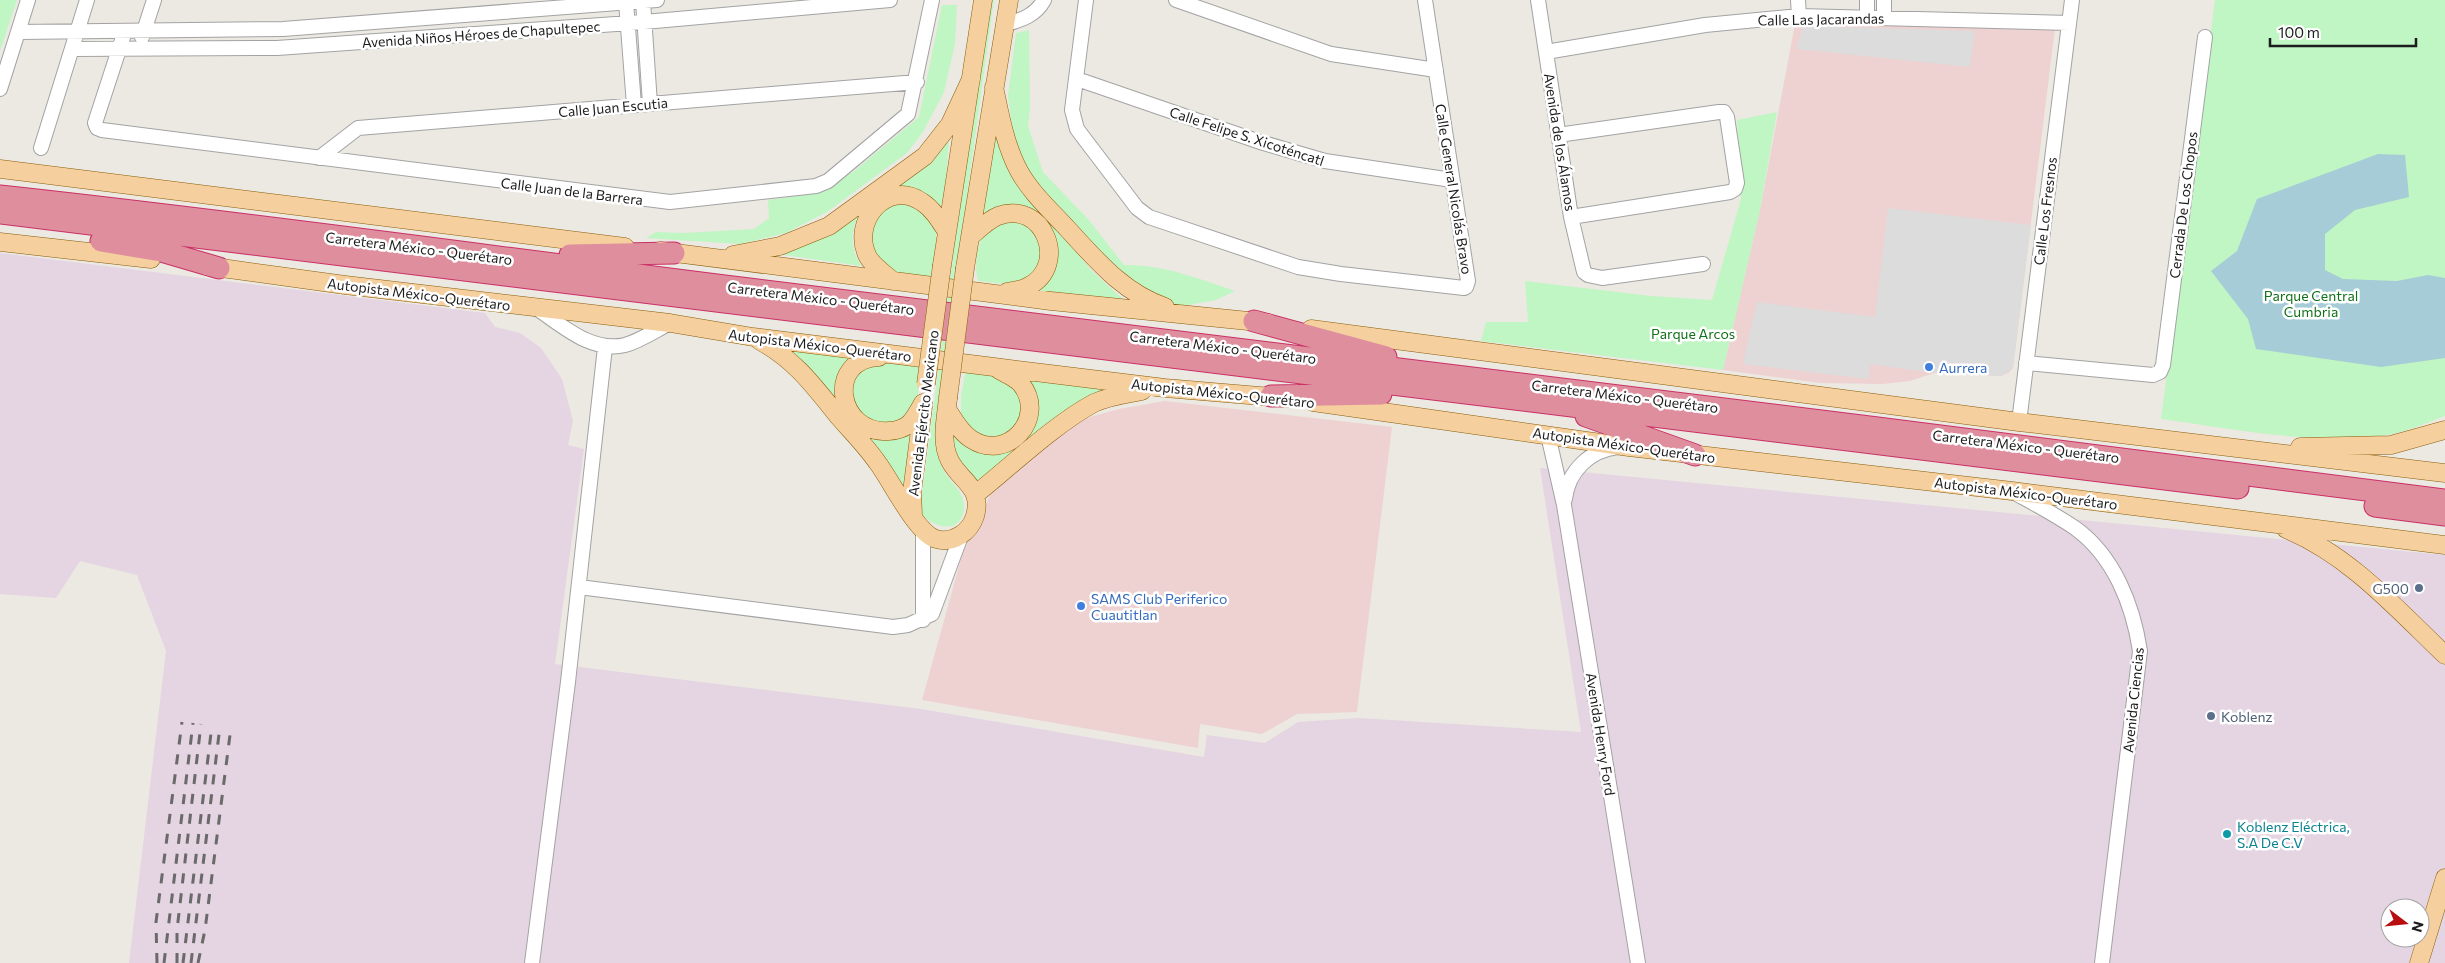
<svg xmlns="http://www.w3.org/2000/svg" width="2445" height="963" font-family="Commissioner,sans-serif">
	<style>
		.commercial { fill: #edd2d1 }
		.industrial { fill: #e5d4e2; fill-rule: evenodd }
		.park { fill: #c0f5c4 }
		.parking { fill: #dcdcdc }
		.water { fill: #a5ccd7 }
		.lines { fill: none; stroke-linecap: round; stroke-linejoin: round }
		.minor-casing { stroke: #a3a3a3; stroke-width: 16 }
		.major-casing { stroke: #895e0a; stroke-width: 19 }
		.highway-casing { stroke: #ca2f66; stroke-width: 23 }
		.minor { stroke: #fff; stroke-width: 14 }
		.major { stroke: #f5cf9e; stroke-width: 18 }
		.highway { stroke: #df8e9e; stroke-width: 21 }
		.rail { stroke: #6a6a6a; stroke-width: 3; stroke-dasharray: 10 10; stroke-linecap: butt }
		.major-bridge-casing { stroke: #895e0a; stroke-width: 19; stroke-linecap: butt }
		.major-bridge { stroke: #f5cf9e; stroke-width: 18 }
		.shop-dot { fill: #3f7fe0; stroke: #fff; stroke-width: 2 }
		.service-dot { fill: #5c6f8a; stroke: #fff; stroke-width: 2 }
		.culture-dot { fill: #0f9aa8; stroke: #fff; stroke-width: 2 }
		.labels { text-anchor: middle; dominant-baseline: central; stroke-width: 5; stroke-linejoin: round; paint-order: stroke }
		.street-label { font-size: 14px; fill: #1c1c1c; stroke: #fff }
		.park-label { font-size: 14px; fill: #127119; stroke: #fff }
		.shop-label { font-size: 14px; fill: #366cbe; stroke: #fff; text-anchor: start }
		.service-label { font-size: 14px; fill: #4e5e75; stroke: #fff; text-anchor: end }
		.culture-label { font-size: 14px; fill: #0d838f; stroke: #fff; text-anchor: start }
	</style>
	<rect width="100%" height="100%" fill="#ece9e2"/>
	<path class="commercial" d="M 1795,24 L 2055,28 L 2013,368 L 2008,373 L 2001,376 L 1934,373 L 1910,381 L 1883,384 L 1820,383 L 1723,370 L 1760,210 Z
		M 1165,401 L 1392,427 L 1357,712 L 1297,714 L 1262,734 L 1200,724 L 1198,748 L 922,700 L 963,552 L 995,485 L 1068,423 L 1119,409 Z"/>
	<path class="industrial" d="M 0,253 L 485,313 L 495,327 L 520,333 L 541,348 L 562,379 L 573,421 L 568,445 L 584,449 L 555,664 L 921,709 L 1204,757 L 1207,735 L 1265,743 L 1298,722 L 1359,718 L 1581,732 L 1540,468 L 2445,555 L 2445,963 L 129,963 L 166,651 L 137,575 L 80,561 L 56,598 L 0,594 ZM 2390,908 L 2420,908 L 2420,938 L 2390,938 Z"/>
	<path class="park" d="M 0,0 L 17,0 L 0,51 Z
		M 987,0 L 994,0 L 938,405 C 937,426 933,449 943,469 C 949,482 963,489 964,505 C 965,533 936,531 922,514 L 921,502 Z
		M 2215,0 L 2445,0 L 2445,416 C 2424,424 2401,434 2379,436 C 2306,444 2233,429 2161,419 Z
		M 942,5 L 957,5 L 955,44 L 944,92 L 923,132 L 907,153 L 827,212 L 786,233 L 740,244 L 646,238 L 656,232 L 683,233 L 754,229 L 769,218 L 768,200 L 819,193 L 829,183 L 853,172 L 919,117 Z
		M 1029,30 L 1030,107 L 1028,126 L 1043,172 L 1088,219 L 1124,265 C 1163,264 1199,279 1235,291 L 1216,300 L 1182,306 L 1165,303 L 1142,294 L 1058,209 L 1021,163 L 1013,135 L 1008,96 L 1016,33 Z
		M 1777,112 L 1760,210 L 1723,370 L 1481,341 L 1486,322 L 1528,322 L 1525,281 L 1651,296 L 1712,300 L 1741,199 L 1737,120 Z
		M 994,116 L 1064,238 L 1092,271 L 1125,301 L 1030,290 L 1047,277 L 1042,219 L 982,220 Z
		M 950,124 L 946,180 L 940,212 L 927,197 L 859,213 C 851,231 849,250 862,266 L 777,254 L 832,230 Z
		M 909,202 L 934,222 L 938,248 L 933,278 L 893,273 L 876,266 L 868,238 L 882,206 Z
		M 1010,221 C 1044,229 1044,240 1038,271 L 1014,285 L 978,281 C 974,265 976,239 991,227 C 996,224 1004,223 1010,221 Z
		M 780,346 L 854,357 L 846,365 L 856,426 L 914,428 L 906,492 Z
		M 873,360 L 922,363 L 917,402 L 912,412 L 886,429 L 851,410 L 851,378 Z
		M 966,369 L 993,372 L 1021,394 L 1022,420 C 1002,438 996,442 971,432 L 961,413 L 961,396 Z
		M 1017,376 L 1123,389 L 979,483 C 960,477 953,445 953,428 L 977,448 L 1030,428 Z"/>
	<path class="parking" d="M 1803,26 L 1975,31 L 1970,67 L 1797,49 Z
		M 1888,208 L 2031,225 L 2013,368 L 2001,376 L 1934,373 L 1870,364 L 1868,379 L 1743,364 L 1757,302 L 1875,317 Z"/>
	<path class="water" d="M 2378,154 L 2405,155 L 2409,197 L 2355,210 L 2325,234 L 2325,270 L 2343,279 L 2397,281 L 2428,275 L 2445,278 L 2445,358 L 2381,367 L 2256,349 L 2248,319 L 2211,271 L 2237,251 L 2257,199 Z"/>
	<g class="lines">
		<defs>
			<path id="minor" d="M 1086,0 L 1072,110 L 1077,129 L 1137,208 L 1149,217 L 1298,267 L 1341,274 L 1464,288 L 1466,287 L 1468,281 L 1425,0
				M 1176,0 L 1331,54 L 1436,70
				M 1538,0 L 1571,217 L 1584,272 L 1588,275 L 1602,278 L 1703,264
				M 1798,0 L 1799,16
				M 1867,0 L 1867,18
				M 643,1 L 650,104
				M 626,2 L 634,105
				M 1884,18 L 1884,0
				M 1006,24 C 1022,20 1036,15 1044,0
				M 125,31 L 95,123 L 97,128 L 102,130 L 670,202 L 816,186 L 828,181 L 908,114 L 932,0
				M 18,32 L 283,29 L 657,0
				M 142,37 L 154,0
				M 72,49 L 277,48 L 644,22 L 890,0
				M 1546,52 L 1705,25 L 1799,16 L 2069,23
				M 1077,79 L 1260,142 L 1325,161 L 1452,180
				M 0,89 L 28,0
				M 1558,135 L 1719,112 L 1724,112 L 1727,117 L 1737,183 L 1735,189 L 1730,192 L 1571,217
				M 41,148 L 87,0
				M 319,158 L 358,128 L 917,82
				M 536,308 C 562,325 591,353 625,345 C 640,341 656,330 670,323
				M 2026,363 L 2153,375 L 2160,372 L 2163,365 L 2205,37
				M 2019,422 L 2072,0
				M 1548,435 L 1564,505 L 1638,963
				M 2015,493 C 2035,504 2056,515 2075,528 C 2114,556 2133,605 2140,651 L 2102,963
				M 1565,499 C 1568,471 1590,450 1618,447
				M 579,587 L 893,627 L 908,625 L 932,614 L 961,536
				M 923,620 L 923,531
				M 532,963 L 568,682 L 605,347"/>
			<path id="major" d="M 994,87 C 1000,115 1005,145 1019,171 C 1030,191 1047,207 1063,224 C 1094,257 1121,292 1165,307
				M 0,169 L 625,247
				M 970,237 C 978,230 988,220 998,216 C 1044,199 1069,265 1029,286 C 1023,290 1014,291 1007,292
				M 0,242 L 151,259
				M 660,251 L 1051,301 L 1268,323
				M 733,255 L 780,246 L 829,226 L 925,156 L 950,124 L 971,79
				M 942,265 L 983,0
				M 207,266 L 345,285 L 670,323 L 753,337 L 994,367 L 1165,388 L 1285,398
				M 965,268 L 1009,0
				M 893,281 C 885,274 873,266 868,257 C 850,222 887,178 922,202 C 933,209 940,221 947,232
				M 1311,329 L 2019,422 L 2445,473
				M 760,341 C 795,360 813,385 838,416 C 851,431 866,446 877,462 C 891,480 916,533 936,539 C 953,544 970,532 975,516 C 983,487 961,482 950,461 C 940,442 946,418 948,398
				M 879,357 C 825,359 837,435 889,431 C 896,431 905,428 910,423 C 915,418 919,410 923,403
				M 1313,402 L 1629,447 L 2012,491 L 2445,545
				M 947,409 C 954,420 960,432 971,439 C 1007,463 1048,418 1021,384 C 1016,378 1006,374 999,370
				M 2300,447 L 2391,445 L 2445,430
				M 976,494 C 1011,466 1055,424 1094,403 C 1109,396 1126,394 1142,391
				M 913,515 L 912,492 L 923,407
				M 2286,529 C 2349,555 2396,608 2445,655
				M 2419,963 L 2445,878"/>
			<path id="highway" d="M 0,196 C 250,223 500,258 749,289 C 1315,358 1880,427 2445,500
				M 0,213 L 2238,488
				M 101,241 L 161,251 L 219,268
				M 570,255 L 674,253
				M 1254,321 L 1386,357
				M 1271,396 L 1381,394
				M 1586,416 L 1695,455
				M 2375,506 L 2445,515"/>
		</defs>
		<use href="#minor" class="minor-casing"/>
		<use href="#major" class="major-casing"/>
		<use href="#highway" class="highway-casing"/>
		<use href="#minor" class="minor"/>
		<use href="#major" class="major"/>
		<use href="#highway" class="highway"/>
		<path class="rail" d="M 157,963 L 156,922 L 182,722
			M 164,963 L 193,723
			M 177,963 L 177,930 L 201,724
			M 183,963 L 212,725
			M 191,963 L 220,726
			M 198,963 L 205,930 L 231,727"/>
		<defs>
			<path id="major-bridge" d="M 926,384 L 942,265
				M 948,398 L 965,268"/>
		</defs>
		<use href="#major-bridge" class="major-bridge-casing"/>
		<use href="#major-bridge" class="major-bridge"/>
	</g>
	<g class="shop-dot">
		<circle cx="1929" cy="367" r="5"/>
		<circle cx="1081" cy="606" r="5"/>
	</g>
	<g class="service-dot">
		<circle cx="2419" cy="588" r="5"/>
		<circle cx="2211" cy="716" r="5"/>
	</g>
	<circle class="culture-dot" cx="2227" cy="834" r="5"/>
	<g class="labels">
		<g class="street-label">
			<text transform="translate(1821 19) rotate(-1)">Calle Las Jacarandas</text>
			<text transform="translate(481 34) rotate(-4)">Avenida Niños Héroes de Chapultepec</text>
			<text transform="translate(613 107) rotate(-5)">Calle Juan Escutia</text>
			<text transform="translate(1247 136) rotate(18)">Calle Felipe S. Xicoténcatl</text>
			<text transform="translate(1560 142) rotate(81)">Avenida de los Álamos</text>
			<text transform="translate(1454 189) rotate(81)">Calle General Nicolás Bravo</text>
			<text transform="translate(572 191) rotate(7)">Calle Juan de la Barrera</text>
			<text transform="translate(2183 205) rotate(-83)">Cerrada De Los Chopos</text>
			<text transform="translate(2045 211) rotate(-83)">Calle Los Fresnos</text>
			<text transform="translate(419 248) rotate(7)">Carretera México - Querétaro</text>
			<text transform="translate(419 294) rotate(7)">Autopista México-Querétaro</text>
			<text transform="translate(821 298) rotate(7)">Carretera México - Querétaro</text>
			<text transform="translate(820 345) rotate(7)">Autopista México-Querétaro</text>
			<text transform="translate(1223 347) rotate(7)">Carretera México - Querétaro</text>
			<text transform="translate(1223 393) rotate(6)">Autopista México-Querétaro</text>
			<text transform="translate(1625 396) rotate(7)">Carretera México - Querétaro</text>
			<text transform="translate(923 413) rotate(-83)">Avenida Ejército Mexicano</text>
			<text transform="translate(1624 445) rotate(8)">Autopista México-Querétaro</text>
			<text transform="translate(2026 446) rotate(7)">Carretera México - Querétaro</text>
			<text transform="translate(2026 493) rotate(7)">Autopista México-Querétaro</text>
			<text transform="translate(2133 700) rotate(-84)">Avenida Ciencias</text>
			<text transform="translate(1601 734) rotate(81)">Avenida Henry Ford</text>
		</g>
		<g class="park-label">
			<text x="2311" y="295">Parque Central<tspan x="2311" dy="16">Cumbria</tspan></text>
			<text x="1693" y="333">Parque Arcos</text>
		</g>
		<g class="shop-label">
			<text x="1939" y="367">Aurrera</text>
			<text x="1091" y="598">SAMS Club Periferico<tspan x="1091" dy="16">Cuautitlan</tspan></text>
		</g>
		<g class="service-label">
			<text x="2409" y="588">G500</text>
			<text x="2221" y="716" text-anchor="start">Koblenz</text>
		</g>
		<g class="culture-label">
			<text x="2237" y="826">Koblenz Eléctrica,<tspan x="2237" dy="16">S.A De C.V</tspan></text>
		</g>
	</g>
	<g transform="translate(2405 923) rotate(106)"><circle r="24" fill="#ffffff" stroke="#a4a4a4"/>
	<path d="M0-4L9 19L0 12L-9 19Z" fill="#b90e0f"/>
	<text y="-8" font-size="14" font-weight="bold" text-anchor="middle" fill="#1c1c1c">N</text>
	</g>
	<path d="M2270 38v8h146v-8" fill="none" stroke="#1c1c1c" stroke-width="2.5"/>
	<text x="2278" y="38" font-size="15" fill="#1c1c1c" stroke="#ffffff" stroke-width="4" paint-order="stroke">100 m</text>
</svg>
